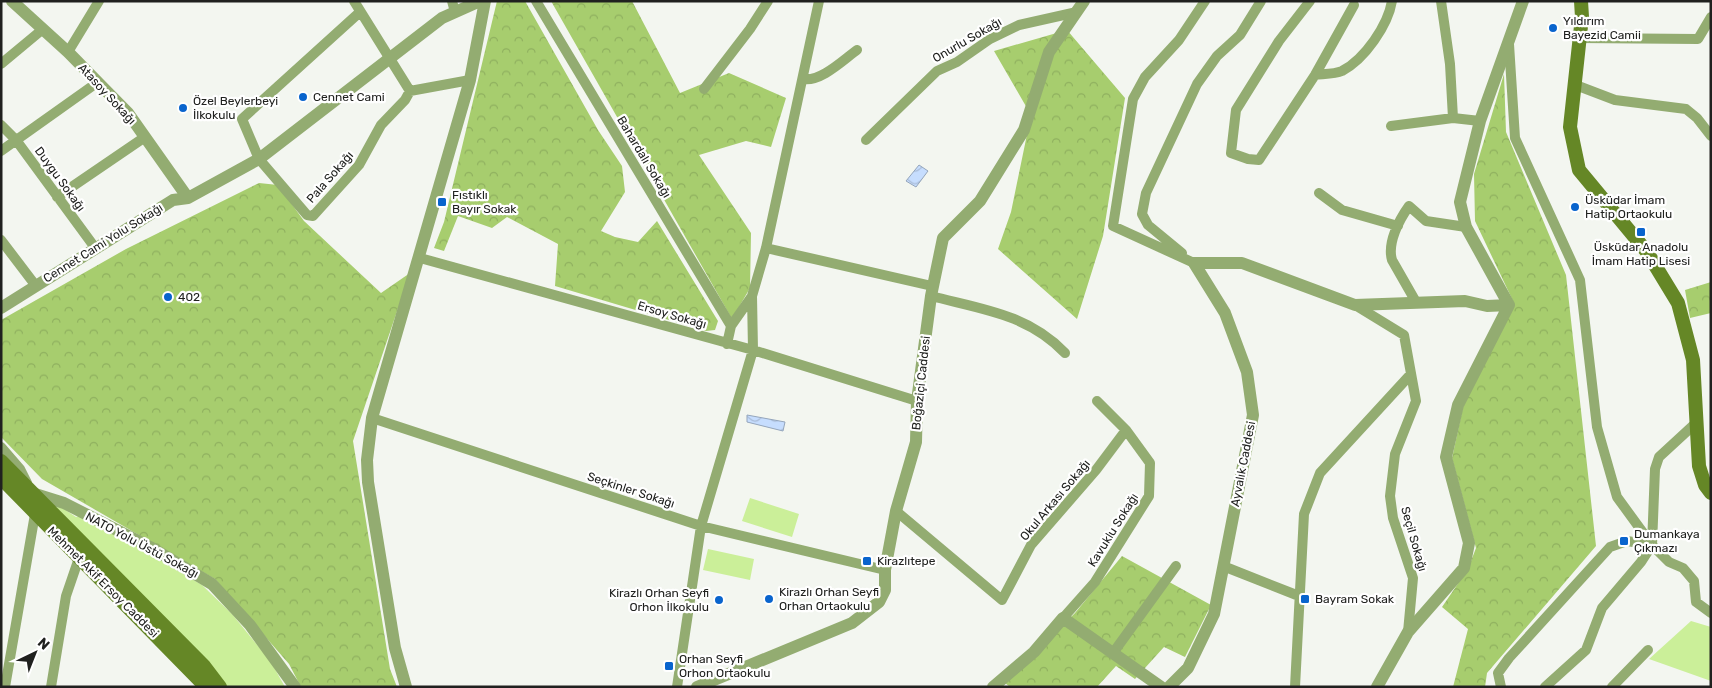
<svg xmlns="http://www.w3.org/2000/svg" width="1712" height="688" font-family="Rubik,sans-serif">
	<style>
		.green { fill: #cbef99 }
		.forest { fill: url(#forest-crowns) }
		.water { fill: url(#water-waves); stroke: #94a5bb }
		.lines { fill: none; stroke-linecap: round; stroke-linejoin: round }
		.minor { stroke: #93ac71; stroke-width: 10 }
		.tertiary { stroke: #93ac71; stroke-width: 12 }
		.secondary { stroke: #658726; stroke-width: 14 }
		.poi-dot { fill: #0964cd; stroke: #fff; stroke-width: 2 }
		.labels { text-anchor: middle; dominant-baseline: central; stroke-width: 4.5; stroke-linejoin: round; paint-order: stroke }
		.poi-label { font-size: 12px; fill: #20211f; stroke: #fff; text-anchor: start }
		.street-label { font-size: 12px; fill: #20211f; stroke: #fff }
	</style>
	<defs>
		<pattern id="forest-crowns" width="20" height="18" patternUnits="userSpaceOnUse" patternTransform="scale(1.25)"><rect width="20" height="18" fill="#a7cd6e"/><path d="M2 6a3 3 0 1 1 6 0M12 15a3 3 0 1 1 6 0" fill="none" stroke="#8fb05f"/></pattern>
		<pattern id="water-waves" width="16" height="10" patternUnits="userSpaceOnUse" patternTransform="scale(1.25)"><rect width="16" height="10" fill="#c6ddfe"/><path d="M0 5q4-4 8 0t8 0" fill="none" stroke="#aabdd9"/></pattern>
	</defs>
	<rect width="100%" height="100%" fill="#f3f6f0"/>
	<path class="green" d="M 750,498 L 799,514 L 792,537 L 742,521 Z
		M 58,505 L 76,517 L 79,516 L 137,546 L 202,585 L 232,614 L 271,662 L 285,687 L 227,687 L 57,508 Z
		M 708,549 L 754,559 L 750,580 L 703,570 Z
		M 1691,621 L 1711,627 L 1711,681 L 1649,659 Z"/>
	<path class="forest" d="M 497,1 L 525,1 L 598,130 L 622,166 L 625,192 L 601,231 L 615,237 L 638,242 L 657,221 L 718,321 L 715,330 L 706,331 L 555,286 L 558,244 L 507,217 L 492,228 L 458,216 L 444,251 L 434,248 L 444,222 Z
		M 551,1 L 632,1 L 680,93 L 729,73 L 786,98 L 771,147 L 746,141 L 699,155 L 751,233 L 750,288 L 732,319 Z
		M 1067,30 L 1125,98 L 1103,236 L 1077,319 L 998,249 L 1011,212 L 1031,115 L 994,51 Z
		M 1504,74 L 1506,132 L 1566,275 L 1596,546 L 1487,673 L 1485,687 L 1453,687 L 1468,629 L 1442,607 L 1468,569 L 1476,548 L 1452,458 L 1463,407 L 1514,303 L 1475,221 L 1474,174 Z
		M 259,183 L 278,185 L 304,221 L 381,293 L 410,273 L 353,441 L 390,669 L 397,687 L 301,687 L 289,664 L 215,579 L 42,479 L 1,437 L 1,320 L 126,249 Z
		M 1711,282 L 1711,313 L 1690,318 L 1685,290 Z
		M 1122,556 L 1211,605 L 1185,657 L 1164,647 L 1135,679 L 1116,666 L 1097,687 L 1010,687 L 1005,683 L 1075,613 Z"/>
	<path class="water" d="M 919,165 L 928,171 L 916,187 L 906,181 Z
		M 747,415 L 785,422 L 783,431 L 747,422 Z"/>
	<g class="lines">
		<path class="minor" d="M 354,1 L 410,91 L 470,80
			M 452,1 L 455,12
			M 536,1 L 731,326
			M 1310,1 L 1279,41 L 1236,110 L 1231,153 L 1248,159 L 1259,160 L 1315,75 L 1354,5
			M 1441,1 L 1450,64 L 1453,118 L 1480,121
			M 360,12 L 242,119 L 259,159 L 307,215 L 313,216 L 359,165 L 381,125 L 405,100 L 410,91
			M 1579,38 L 1698,39 L 1711,17
			M 1509,44 L 1515,138 L 1580,280 L 1597,427 L 1617,497 L 1652,545 L 1669,562 L 1683,568 L 1694,581 L 1696,602 L 1711,613
			M 68,52 L 99,1
			M 1,64 L 43,29
			M 1315,75 C 1323,74 1335,74 1342,71 C 1365,59 1388,25 1392,1
			M 803,79 C 821,82 843,60 857,50
			M 1573,84 L 1615,100 L 1686,109 L 1697,118 L 1711,136
			M 704,89 L 750,29 L 768,1
			M 1,125 L 16,140 L 96,249
			M 1391,126 L 1453,118
			M 866,140 L 937,71 L 957,62 L 990,39 L 1019,25 L 1077,12
			M 1,151 L 98,82
			M 1319,193 L 1342,210 L 1398,226
			M 57,197 L 145,137
			M 1,240 L 36,286
			M 766,248 L 932,286
			M 1182,253 L 1148,225 L 1142,214 L 1146,193 L 1197,84 L 1217,56 L 1240,35 L 1261,1
			M 420,258 L 753,350 L 917,401
			M 1194,263 L 1113,226 L 1133,99 L 1145,77 L 1179,40 L 1205,1
			M 931,296 C 981,309 1028,314 1065,353
			M 1416,302 L 1392,260 C 1387,243 1399,220 1409,206 L 1426,221 L 1466,227
			M 1355,305 L 1404,335 L 1416,401 L 1395,454 L 1390,496 L 1393,518 L 1413,578 L 1408,632
			M 727,344 L 731,326 L 752,296
			M 372,418 L 701,526 L 885,570
			M 1,447 L 20,469 L 27,483
			M 896,511 L 1002,600 L 1031,545 L 1096,470 L 1126,430
			M 1223,566 L 1299,596
			M 1063,618 L 1095,582 L 1149,496 L 1150,463 L 1126,430 L 1097,401
			M 1113,653 L 1176,566
			M 5,687 L 35,514
			M 51,687 L 66,596 L 79,558
			M 677,687 L 701,526 L 753,350 L 752,296 L 766,248 L 819,1
			M 1295,687 L 1304,514 L 1320,473 L 1411,374
			M 1501,687 L 1498,673 L 1509,658 L 1610,547 L 1627,541 L 1652,545
			M 1545,687 L 1586,650 L 1602,608 L 1641,562 L 1652,545 L 1655,469 L 1659,457 L 1697,422
			M 1612,687 L 1648,650"/>
		<path class="tertiary" d="M 12,1 L 68,52 L 128,113 L 188,198
			M 1194,263 L 1242,263 L 1355,305 L 1465,301 L 1487,306 L 1509,305
			M 1,308 L 173,200 L 188,198 L 259,159 L 442,18 L 480,1
			M 32,493 L 64,503 L 150,547 L 212,584 L 250,625 L 295,687
			M 406,687 L 395,648 L 368,482 L 367,460 L 372,418 L 470,80 L 485,1
			M 697,687 L 852,623 L 879,602 L 885,590 L 885,570 L 896,511 L 916,442 L 917,401 L 931,296 L 943,238 L 980,201 L 1024,130 L 1049,52 L 1084,1
			M 993,687 L 1034,652 L 1063,618 L 1161,687
			M 1169,687 L 1188,668 L 1214,614 L 1253,415 L 1247,372 L 1225,313 L 1194,263
			M 1377,687 L 1408,632 L 1464,568 L 1469,543 L 1446,457 L 1458,405 L 1509,305 L 1466,227 L 1460,202 L 1480,121 L 1523,1"/>
		<path class="secondary" d="M 1581,1 L 1582,17 L 1570,127 L 1579,170 L 1647,252 L 1678,303 L 1693,360 L 1699,466 L 1705,485 L 1711,493
			M 1,461 L 204,666 L 220,687
			M 1,478 L 206,687"/>
	</g>
	<g class="poi-dot">
		<circle cx="1553" cy="28" r="5"/>
		<circle cx="303" cy="97" r="5"/>
		<circle cx="183" cy="108" r="5"/>
		<rect x="437" y="197" width="10" height="10" rx="2.5"/>
		<circle cx="1575" cy="207" r="5"/>
		<rect x="1636" y="227" width="10" height="10" rx="2.5"/>
		<circle cx="168" cy="297" r="5"/>
		<rect x="1619" y="536" width="10" height="10" rx="2.5"/>
		<rect x="862" y="556" width="10" height="10" rx="2.5"/>
		<circle cx="769" cy="599" r="5"/>
		<rect x="1300" y="594" width="10" height="10" rx="2.5"/>
		<circle cx="719" cy="600" r="5"/>
		<rect x="664" y="661" width="10" height="10" rx="2.5"/>
	</g>
	<g class="labels">
		<g class="poi-label">
			<text x="1563" y="21">Yıldırım<tspan x="1563" dy="14">Bayezid Camii</tspan></text>
			<text x="313" y="97">Cennet Cami</text>
			<text x="193" y="101">Özel Beylerbeyi<tspan x="193" dy="14">İlkokulu</tspan></text>
			<text x="452" y="195">Fıstıklı<tspan x="452" dy="14">Bayır Sokak</tspan></text>
			<text x="1585" y="200">Üsküdar İmam<tspan x="1585" dy="14">Hatip Ortaokulu</tspan></text>
			<text x="1641" y="247" text-anchor="middle">Üsküdar Anadolu<tspan x="1641" dy="14">İmam Hatip Lisesi</tspan></text>
			<text x="178" y="297">402</text>
			<text x="1634" y="534">Dumankaya<tspan x="1634" dy="14">Çıkmazı</tspan></text>
			<text x="877" y="561">Kirazlıtepe</text>
			<text x="779" y="592">Kirazlı Orhan Seyfi<tspan x="779" dy="14">Orhan Ortaokulu</tspan></text>
			<text x="709" y="593" text-anchor="end">Kirazlı Orhan Seyfi<tspan x="709" dy="14">Orhon İlkokulu</tspan></text>
			<text x="1315" y="599">Bayram Sokak</text>
			<text x="679" y="659">Orhan Seyfi<tspan x="679" dy="14">Orhon Ortaokulu</tspan></text>
		</g>
		<g class="street-label">
			<text transform="translate(967 40) rotate(-30)">Onurlu Sokağı</text>
			<text transform="translate(107 94) rotate(47)">Atasoy Sokağı</text>
			<text transform="translate(644 157) rotate(59)">Bahardalı Sokağı</text>
			<text transform="translate(330 177) rotate(-49)">Pala Sokağı</text>
			<text transform="translate(60 179) rotate(54)">Duygu Sokağı</text>
			<text transform="translate(103 243) rotate(-32)">Cennet Cami Yolu Sokağı</text>
			<text transform="translate(672 315) rotate(16)">Ersoy Sokağı</text>
			<text transform="translate(921 383) rotate(-84)">Boğaziçi Caddesi</text>
			<text transform="translate(1243 464) rotate(-79)">Ayvalık Caddesi</text>
			<text transform="translate(631 490) rotate(18)">Seçkinler Sokağı</text>
			<text transform="translate(1055 500) rotate(-50)">Okul Arkası Sokağı</text>
			<text transform="translate(1113 530) rotate(-58)">Kavuklu Sokağı</text>
			<text transform="translate(1414 539) rotate(74)">Seçil Sokağı</text>
			<text transform="translate(142 545) rotate(28)">NATO Yolu Üstü Sokağı</text>
			<text transform="translate(103 582) rotate(45)">Mehmet Akif Ersoy Caddesi</text>
		</g>
	</g>
	<rect width="1712" height="688" fill="none" stroke="#20211f" stroke-width="5"/>
	<g transform="translate(35 653) rotate(43)" stroke="#ffffff" stroke-width="4" paint-order="stroke">
	<path d="M0-4L9 19L0 12L-9 19Z" fill="#20211f"/>
	<text y="-8" font-size="14" font-weight="bold" text-anchor="middle" fill="#20211f">N</text>
	</g>
</svg>
